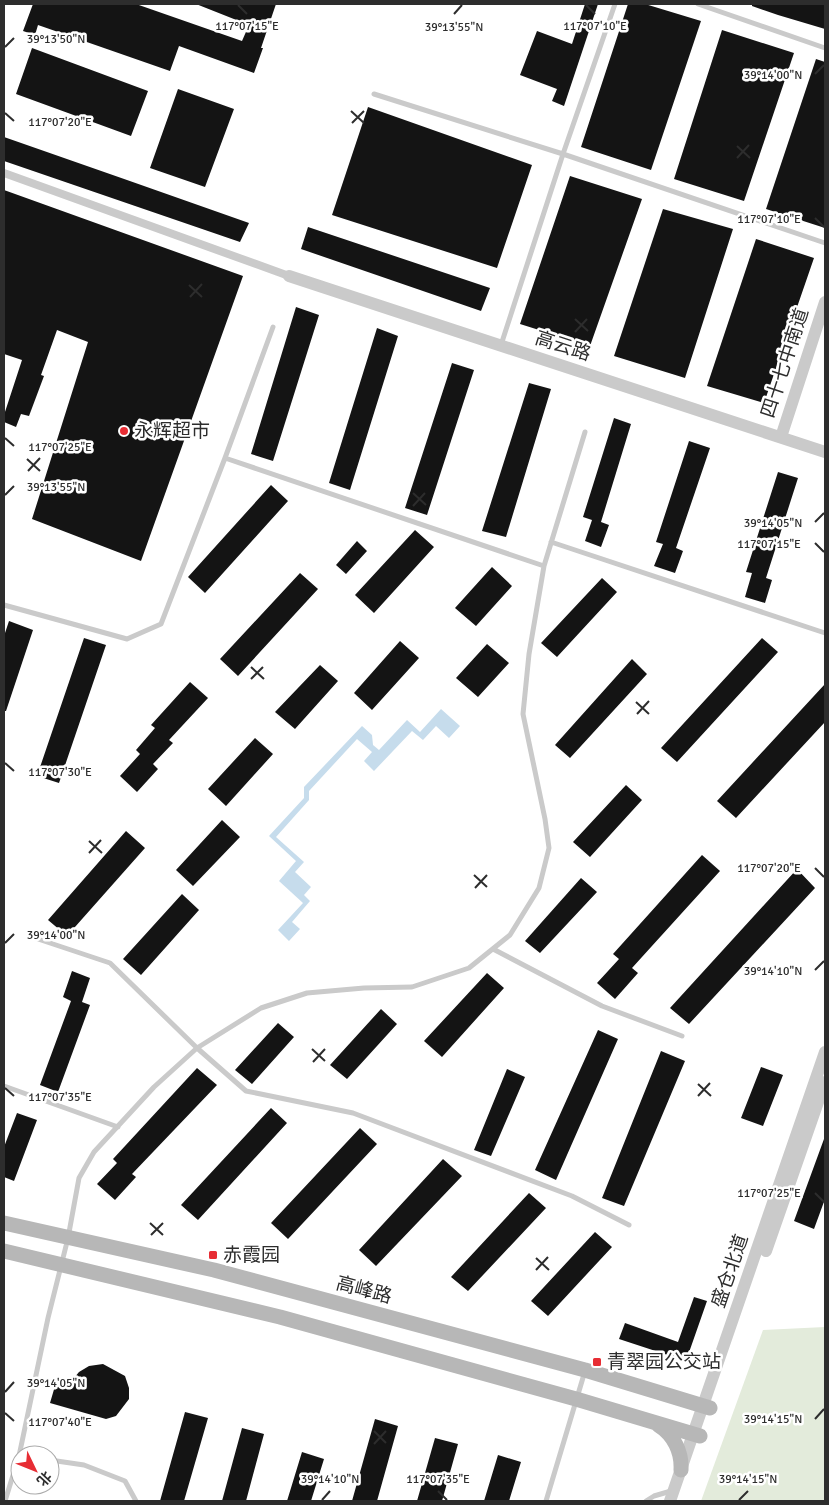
<svg xmlns="http://www.w3.org/2000/svg" width="829" height="1505" font-family="Signika,'Noto Sans SC',sans-serif">
	<style>
		.green { fill: #e3ebdb }
		.water { fill: #c6dcec }
		.building { fill: #141414 }
		.lines { fill: none; stroke-linecap: round; stroke-linejoin: round }
		.service { stroke: #cacaca; stroke-width: 5 }
		.pedestrian { stroke: #cacaca; stroke-width: 8 }
		.tertiary { stroke: #cacaca; stroke-width: 12 }
		.secondary { stroke: #b7b7b7; stroke-width: 15 }
		.ticks { fill: none; stroke: #2d2d2d; stroke-width: 2 }
		.poi-dot { fill: #e72d34; stroke: #fff; stroke-width: 2 }
		.labels { text-anchor: middle; dominant-baseline: central; stroke-width: 5; stroke-linejoin: round; paint-order: stroke }
		.street-label { font-size: 19px; fill: #2d2d2d; stroke: #fff }
		.poi-label { font-size: 19px; fill: #2d2d2d; stroke: #fff; text-anchor: start }
		.ticks-label { font-size: 12px; text-anchor: middle; fill: #2d2d2d; stroke: #fff; stroke-width: 5; stroke-linejoin: round; paint-order: stroke }
	</style>
	<rect width="100%" height="100%" fill="#fff"/>
	<path class="green" d="M 825,1327 L 825,1501 L 701,1501 L 763,1330 Z"/>
	<path class="water" d="M 441,709 L 460,726 L 449,738 L 436,726 L 423,740 L 412,731 L 374,771 L 364,761 L 372,752 L 357,739 L 309,791 L 309,800 L 276,837 L 304,862 L 295,872 L 311,887 L 304,895 L 310,901 L 292,922 L 300,929 L 289,941 L 278,930 L 303,903 L 279,881 L 296,861 L 269,836 L 304,798 L 304,787 L 362,726 L 372,735 L 373,745 L 379,750 L 407,720 L 420,732 Z"/>
	<path class="building" d="M 33,4 L 136,4 L 242,41 L 249,25 L 196,4 L 276,4 L 261,48 L 263,48 L 254,73 L 179,46 L 170,71 L 38,25 L 35,35 L 23,31 Z
		M 585,4 L 598,4 L 564,106 L 552,101 L 557,89 L 520,75 L 537,31 L 572,44 Z
		M 628,4 L 645,4 L 701,21 L 651,170 L 581,147 Z
		M 752,4 L 825,4 L 825,29 L 778,15 L 752,6 Z
		M 722,30 L 794,53 L 744,201 L 674,179 Z
		M 32,48 L 148,91 L 131,136 L 16,94 Z
		M 816,59 L 825,62 L 825,228 L 766,209 Z
		M 178,89 L 234,109 L 205,187 L 150,168 Z
		M 368,107 L 532,165 L 497,268 L 332,215 Z
		M 4,137 L 127,180 L 249,223 L 240,242 L 4,161 Z
		M 570,176 L 642,199 L 590,346 L 520,324 Z
		M 4,190 L 243,276 L 141,561 L 32,519 L 88,342 L 57,330 L 41,375 L 44,376 L 29,416 L 21,414 L 16,427 L 4,422 L 4,415 L 22,360 L 4,354 Z
		M 663,209 L 733,229 L 685,378 L 614,356 Z
		M 308,227 L 490,288 L 481,311 L 301,249 Z
		M 756,239 L 814,258 L 764,403 L 707,386 Z
		M 296,307 L 319,315 L 273,461 L 251,454 Z
		M 377,328 L 398,336 L 350,490 L 329,483 Z
		M 452,363 L 474,370 L 427,515 L 405,508 Z
		M 529,383 L 551,389 L 506,537 L 482,531 Z
		M 614,418 L 631,424 L 601,522 L 609,525 L 601,547 L 585,541 L 592,520 L 583,517 Z
		M 689,441 L 710,448 L 676,548 L 683,551 L 675,573 L 654,566 L 663,544 L 656,542 Z
		M 778,472 L 798,478 L 766,578 L 772,580 L 765,603 L 745,597 L 752,573 L 746,572 Z
		M 271,485 L 288,501 L 205,593 L 188,577 Z
		M 415,530 L 434,547 L 374,613 L 355,595 Z
		M 357,541 L 367,551 L 346,574 L 336,565 Z
		M 492,567 L 512,586 L 476,626 L 455,608 Z
		M 300,573 L 318,589 L 238,676 L 220,659 Z
		M 602,578 L 617,592 L 557,657 L 541,643 Z
		M 9,621 L 33,630 L 6,711 L 4,711 L 4,636 Z
		M 84,638 L 106,645 L 59,783 L 37,776 Z
		M 762,638 L 778,652 L 677,762 L 661,748 Z
		M 400,641 L 419,658 L 372,710 L 354,693 Z
		M 487,644 L 509,663 L 478,697 L 456,678 Z
		M 632,659 L 647,674 L 570,758 L 555,745 Z
		M 320,665 L 338,681 L 295,729 L 275,712 Z
		M 190,682 L 208,698 L 169,740 L 173,743 L 153,764 L 158,769 L 137,792 L 120,776 L 140,754 L 136,750 L 155,728 L 151,725 Z
		M 825,684 L 825,722 L 736,818 L 717,801 Z
		M 255,738 L 273,754 L 226,806 L 208,789 Z
		M 626,785 L 642,800 L 590,857 L 573,842 Z
		M 222,820 L 240,837 L 193,886 L 176,870 Z
		M 126,831 L 145,848 L 67,936 L 48,920 Z
		M 702,855 L 720,871 L 632,968 L 638,973 L 615,999 L 597,983 L 619,959 L 613,954 Z
		M 797,869 L 815,888 L 689,1024 L 670,1008 Z
		M 581,878 L 597,892 L 540,953 L 525,941 Z
		M 182,894 L 199,910 L 141,975 L 123,959 Z
		M 72,971 L 90,978 L 82,1002 L 90,1005 L 58,1092 L 40,1085 L 71,1001 L 63,997 Z
		M 487,973 L 504,988 L 442,1057 L 424,1041 Z
		M 381,1009 L 397,1024 L 347,1079 L 330,1065 Z
		M 278,1023 L 294,1037 L 252,1084 L 235,1070 Z
		M 598,1030 L 618,1039 L 556,1180 L 535,1170 Z
		M 661,1051 L 685,1061 L 624,1206 L 602,1198 Z
		M 761,1067 L 783,1075 L 763,1126 L 741,1118 Z
		M 197,1068 L 217,1085 L 132,1174 L 136,1177 L 115,1200 L 97,1184 L 117,1163 L 113,1159 Z
		M 507,1069 L 525,1077 L 491,1156 L 474,1150 Z
		M 271,1108 L 287,1123 L 198,1220 L 181,1205 Z
		M 17,1113 L 37,1120 L 14,1181 L 4,1177 L 4,1147 Z
		M 360,1128 L 377,1144 L 288,1239 L 271,1223 Z
		M 824,1139 L 825,1199 L 814,1229 L 794,1221 Z
		M 443,1159 L 462,1176 L 376,1266 L 359,1250 Z
		M 529,1193 L 546,1208 L 468,1291 L 451,1277 Z
		M 595,1232 L 612,1247 L 548,1316 L 531,1301 Z
		M 694,1297 L 707,1301 L 686,1361 L 619,1339 L 625,1323 L 678,1342 Z
		M 103,1364 L 125,1376 L 129,1388 L 129,1399 L 116,1416 L 106,1419 L 50,1403 L 55,1386 L 72,1389 L 74,1378 L 79,1372 L 89,1366 Z
		M 185,1412 L 208,1418 L 184,1501 L 160,1501 Z
		M 375,1419 L 398,1426 L 377,1501 L 352,1501 Z
		M 242,1428 L 264,1434 L 246,1501 L 222,1501 Z
		M 435,1438 L 458,1444 L 442,1501 L 417,1501 Z
		M 302,1452 L 324,1459 L 311,1501 L 287,1501 Z
		M 498,1455 L 521,1462 L 509,1501 L 484,1501 Z"/>
	<g class="lines">
		<path class="service" d="M 698,4 L 825,48
			M 374,94 L 563,154 L 825,243
			M 501,345 L 563,154 L 615,4
			M 225,458 L 544,566
			M 551,542 L 825,633
			M 4,605 L 127,639 L 161,624 L 225,458 L 273,327
			M 29,936 L 110,963 L 197,1048 L 246,1091 L 353,1113 L 572,1196 L 629,1225
			M 493,949 L 602,1006 L 682,1036
			M 4,1086 L 118,1127
			M 50,1460 L 84,1465 L 125,1481 L 136,1501
			M 5,1501 L 19,1456 L 48,1318 L 68,1238 L 79,1178 L 94,1152 L 154,1087 L 197,1048 L 261,1008 L 307,993 L 364,988 L 412,987 L 469,968 L 510,935 L 539,888 L 549,848 L 545,819 L 523,714 L 529,654 L 544,566 L 585,432
			M 546,1501 L 585,1371
			M 646,1501 L 654,1496 L 671,1491"/>
		<path class="pedestrian" d="M 4,173 L 289,276"/>
		<path class="tertiary" d="M 289,276 L 825,452
			M 781,437 L 825,302
			M 766,1251 L 825,1082
			M 670,1501 L 825,1052"/>
		<path class="secondary" d="M 4,1223 L 214,1270 L 585,1370 L 710,1408
			M 4,1251 L 280,1317 L 576,1399 L 700,1436
			M 658,1425 C 674,1435 682,1452 681,1470"/>
	</g>
	<path class="ticks" d="M 238,5 L 247,14M 586,5 L 595,14M 454,14 L 462,5M 5,47 L 14,38M 815,74 L 824,65M 351,111 L 364,123M 5,113 L 14,121M 352,123 L 364,111M 737,146 L 750,158M 737,158 L 749,145M 815,218 L 824,227M 189,285 L 202,297M 190,297 L 202,284M 575,319 L 588,331M 575,332 L 587,319M 5,438 L 14,446M 27,459 L 40,471M 28,471 L 40,458M 413,493 L 426,505M 5,495 L 14,486M 413,506 L 425,493M 815,522 L 824,513M 815,543 L 824,552M 251,667 L 264,679M 251,679 L 263,667M 636,702 L 649,714M 637,714 L 649,701M 5,763 L 14,771M 89,841 L 102,853M 89,853 L 101,840M 815,868 L 824,877M 474,875 L 487,887M 475,888 L 487,875M 5,943 L 14,934M 815,970 L 824,961M 312,1049 L 325,1061M 313,1062 L 325,1049M 698,1084 L 711,1096M 5,1088 L 14,1096M 698,1096 L 710,1083M 815,1193 L 824,1202M 150,1223 L 163,1235M 151,1235 L 163,1223M 536,1258 L 549,1270M 536,1270 L 548,1257M 5,1392 L 14,1382M 5,1413 L 14,1421M 815,1419 L 824,1409M 374,1431 L 386,1443M 374,1444 L 386,1431M 438,1491 L 447,1500M 322,1500 L 330,1491M 739,1500 L 748,1491"/>
	<g class="poi-dot">
		<circle cx="124" cy="431" r="5"/>
		<rect x="208" y="1250" width="10" height="10" rx="2.5"/>
		<rect x="592" y="1357" width="10" height="10" rx="2.5"/>
	</g>
	<g class="labels">
		<g class="street-label">
			<text transform="translate(563 346) rotate(18)">高云路</text>
			<text transform="translate(785 363) rotate(-72)">四十七中南道</text>
			<text transform="translate(730 1271) rotate(-71)">盛仓北道</text>
			<text transform="translate(364 1290) rotate(15)">高峰路</text>
		</g>
		<g class="poi-label">
			<text x="134" y="431">永辉超市</text>
			<text x="223" y="1255">赤霞园</text>
			<text x="607" y="1362">青翠园公交站</text>
		</g>
	</g>
	<g class="ticks-label">
		<text x="247" y="30">117°07'15"E</text>
		<text x="595" y="30">117°07'10"E</text>
		<text x="454" y="31">39°13'55"N</text>
		<text x="56" y="43">39°13'50"N</text>
		<text x="773" y="79">39°14'00"N</text>
		<text x="60" y="126">117°07'20"E</text>
		<text x="769" y="223">117°07'10"E</text>
		<text x="60" y="451">117°07'25"E</text>
		<text x="56" y="491">39°13'55"N</text>
		<text x="773" y="527">39°14'05"N</text>
		<text x="769" y="548">117°07'15"E</text>
		<text x="60" y="776">117°07'30"E</text>
		<text x="769" y="872">117°07'20"E</text>
		<text x="56" y="939">39°14'00"N</text>
		<text x="773" y="975">39°14'10"N</text>
		<text x="60" y="1101">117°07'35"E</text>
		<text x="769" y="1197">117°07'25"E</text>
		<text x="56" y="1387">39°14'05"N</text>
		<text x="773" y="1423">39°14'15"N</text>
		<text x="60" y="1426">117°07'40"E</text>
		<text x="330" y="1483">39°14'10"N</text>
		<text x="748" y="1483">39°14'15"N</text>
		<text x="438" y="1483">117°07'35"E</text>
	</g>
	<rect width="829" height="1505" fill="none" stroke="#2d2d2d" stroke-width="10"/>
	<g transform="translate(35 1470) rotate(133)"><circle r="24" fill="#ffffff" stroke="#ababab"/>
	<path d="M0-4L9 19L0 12L-9 19Z" fill="#e72d34"/>
	<text y="-8" font-size="14" font-weight="bold" text-anchor="middle" fill="#2d2d2d">北</text>
	</g>
</svg>
